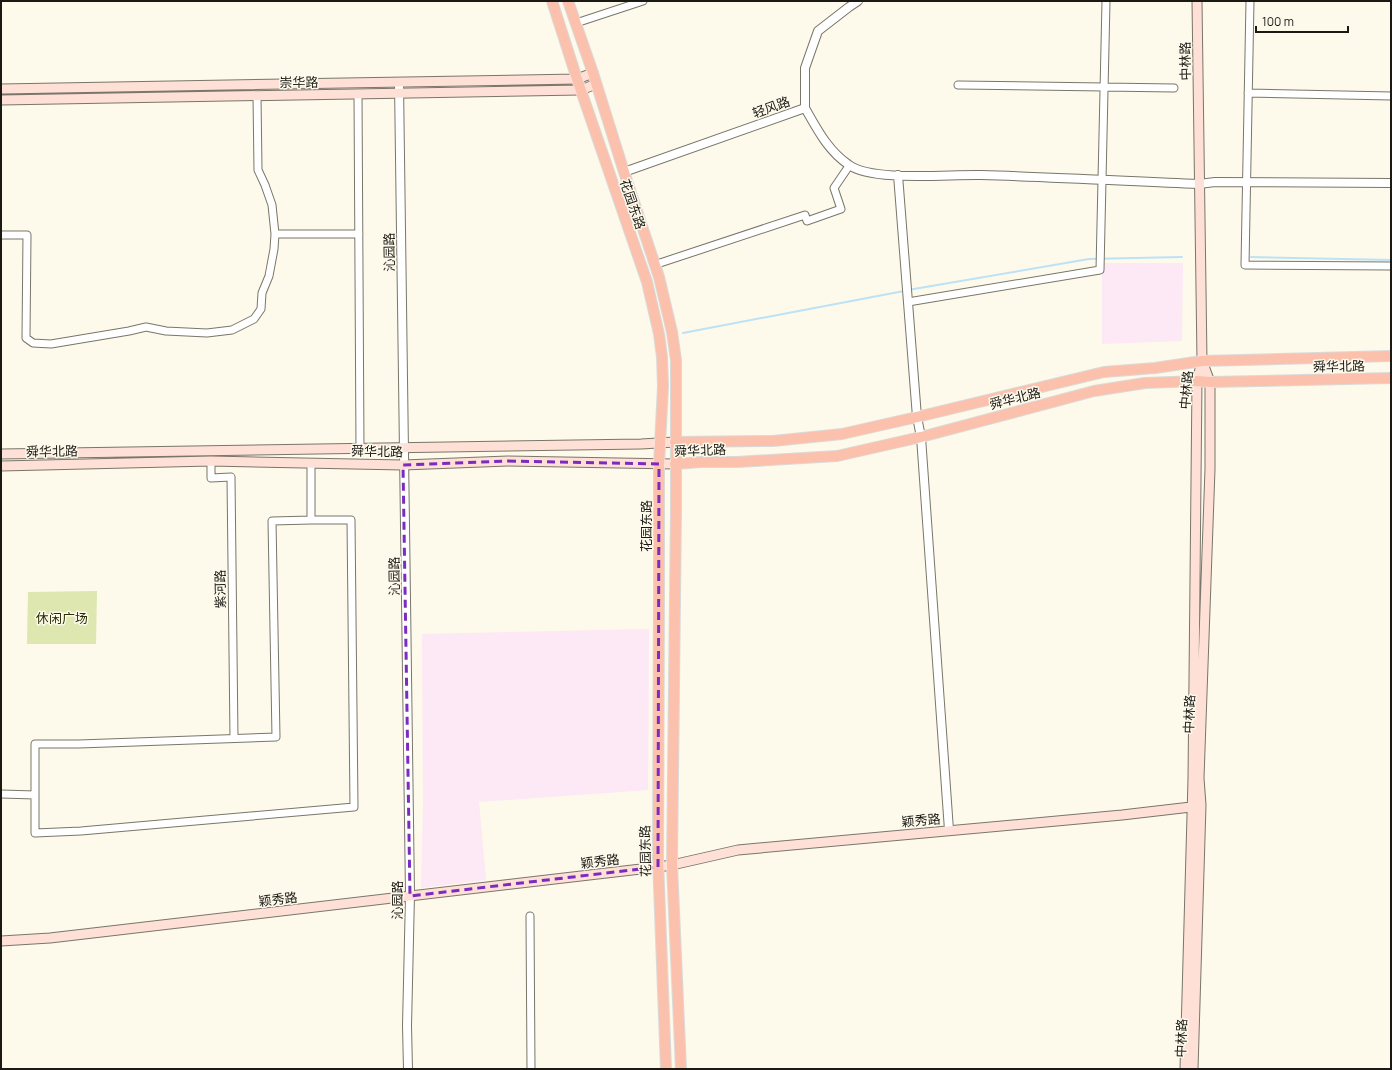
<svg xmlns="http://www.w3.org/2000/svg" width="1392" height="1070" font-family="Manrope,'Noto Sans SC',sans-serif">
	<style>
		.education { fill: #fde8f6 }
		.green { fill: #dde7af }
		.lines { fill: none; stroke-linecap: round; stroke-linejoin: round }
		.stream { stroke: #bde2f6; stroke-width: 2 }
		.minor-casing { stroke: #79766a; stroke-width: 9 }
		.tertiary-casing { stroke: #79766a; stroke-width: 10 }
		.secondary-casing { stroke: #79766a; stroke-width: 11 }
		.primary-casing { stroke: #dadad9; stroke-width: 12 }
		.minor { stroke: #fff; stroke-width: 7 }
		.tertiary { stroke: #fff; stroke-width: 8 }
		.secondary { stroke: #fee0d6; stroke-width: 9 }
		.primary { stroke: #fcc1ac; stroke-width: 10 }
		.marked { fill: none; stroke: #7b2cbf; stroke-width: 3; stroke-dasharray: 8 5; stroke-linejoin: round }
		.labels { text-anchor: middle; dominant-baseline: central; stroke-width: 3; stroke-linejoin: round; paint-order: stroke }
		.street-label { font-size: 13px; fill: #1a1914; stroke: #fdf9eb }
		.park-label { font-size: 13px; fill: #292e00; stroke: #fdf9eb }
	</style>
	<rect width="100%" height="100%" fill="#fdf9eb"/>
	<path class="education" d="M 1102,263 L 1183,263 L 1182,341 L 1102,344 Z
		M 649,629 L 648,790 L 479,802 L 486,880 L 421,888 L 423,806 L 422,634 Z"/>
	<path class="green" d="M 97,591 L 96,644 L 27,644 L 28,592 Z"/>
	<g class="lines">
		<path class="stream" d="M 1251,257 L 1391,260
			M 908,290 L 1089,259 L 1182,257
			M 683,333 L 904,291"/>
		<defs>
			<path id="minor" d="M 1250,1 L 1245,265 L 1391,266
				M 576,23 L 643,1
				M 958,85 L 1174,88
				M 1248,93 L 1391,96
				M 358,94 L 360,449
				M 275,234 L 359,234
				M 1,235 L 27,235 L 26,338 L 33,343 L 51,344 L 129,331 L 146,327 L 166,331 L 207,333 L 232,330 L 254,319 L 261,309 L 262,293 L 269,276 L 274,249 L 275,234 L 272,205 L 265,185 L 258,170 L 257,96
				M 654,265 L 805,215 L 807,221 L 841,209 L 834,188 L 849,166
				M 908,302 L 1100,270 L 1106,1
				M 211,461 L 211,478 L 231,477 L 234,738
				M 1,794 L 35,795 L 35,744 L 79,744 L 276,737 L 272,521 L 311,520 L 311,464
				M 35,795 L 35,833 L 81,831 L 354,807 L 351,520 L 311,520
				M 530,916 L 531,1069"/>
			<path id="tertiary" d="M 399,83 L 410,895 L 407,1026 L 408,1069
				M 805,108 C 817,129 828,151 849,165 C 873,182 949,174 981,175 C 1053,177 1126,181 1199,184 L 1215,182 L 1391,183
				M 624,172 L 805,108 L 805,68 L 818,31 L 849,7 L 858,1
				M 898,175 L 917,417 L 921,437 L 949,830"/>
			<path id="secondary" d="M 1,89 L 577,79 L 593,73
				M 1,100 L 581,90 L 596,84
				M 1,454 L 641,444 L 675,442
				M 1,466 L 211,461 L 403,465 L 508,461 L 675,464
				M 1,941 L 50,938 L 658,867 L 672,865 L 738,850 L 1122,815 L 1191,807 L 1201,805
				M 1185,1069 L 1193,779 L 1197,381 L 1202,361 L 1197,1
				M 1193,1069 L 1201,805 L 1199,778 L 1210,469 L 1210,382 L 1202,361"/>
			<path id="primary" d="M 552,1 L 577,79 L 647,282 L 659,334 L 662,357 L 663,386 L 659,464 L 659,590 L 658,860 L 666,1069
				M 568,1 L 593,73 L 624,172 L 659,277 L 672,332 L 676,360 L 676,509 L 672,865 L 681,1069
				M 675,442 L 773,441 L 842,434 L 917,417 L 1104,372 L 1155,368 L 1202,361 L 1391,356
				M 675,464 L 701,462 L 737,462 L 837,456 L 921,437 L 1094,391 L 1145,383 L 1197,381 L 1210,382 L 1391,378"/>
		</defs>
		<use href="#minor" class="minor-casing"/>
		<use href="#tertiary" class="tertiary-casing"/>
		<use href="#secondary" class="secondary-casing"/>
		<use href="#primary" class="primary-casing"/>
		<use href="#minor" class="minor"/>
		<use href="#tertiary" class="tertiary"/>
		<use href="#secondary" class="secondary"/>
		<use href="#primary" class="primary"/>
	</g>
	<path class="marked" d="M 508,461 L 659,464 L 658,867 L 410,896 L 403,465 Z"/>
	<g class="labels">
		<g class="street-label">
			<text transform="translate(1185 61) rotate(-91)">中林路</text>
			<text transform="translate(299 82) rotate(-1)">崇华路</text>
			<text transform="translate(771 107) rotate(-20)">轻风路</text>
			<text transform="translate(633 204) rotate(71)">花园东路</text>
			<text transform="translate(389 252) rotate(-91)">沁园路</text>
			<text transform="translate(1339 366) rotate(-1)">舜华北路</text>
			<text transform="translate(1186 390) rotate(-85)">中林路</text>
			<text transform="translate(1015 398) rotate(-14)">舜华北路</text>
			<text transform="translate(700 450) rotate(-2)">舜华北路</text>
			<text transform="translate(52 451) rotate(-1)">舜华北路</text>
			<text transform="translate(377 451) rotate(1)">舜华北路</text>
			<text transform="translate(646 526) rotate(-90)">花园东路</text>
			<text transform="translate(394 576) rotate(-91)">沁园路</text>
			<text transform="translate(220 589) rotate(-91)">紫河路</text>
			<text transform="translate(1189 714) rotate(-88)">中林路</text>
			<text transform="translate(921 820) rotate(-5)">颖秀路</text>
			<text transform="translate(645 851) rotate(-91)">花园东路</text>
			<text transform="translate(600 861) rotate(-7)">颖秀路</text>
			<text transform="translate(278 899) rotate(-7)">颖秀路</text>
			<text transform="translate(397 900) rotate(-90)">沁园路</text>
			<text transform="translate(1181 1038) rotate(-88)">中林路</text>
		</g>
		<g class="park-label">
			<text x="62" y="618">休闲广场</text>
		</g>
	</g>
	<rect width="1392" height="1070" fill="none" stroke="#1a1914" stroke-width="4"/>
	<path d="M1256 26v6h92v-6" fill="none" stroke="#1a1914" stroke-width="2"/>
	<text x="1262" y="26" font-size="12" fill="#1a1914" stroke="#fdf9eb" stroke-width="3" paint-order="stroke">100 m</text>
</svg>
